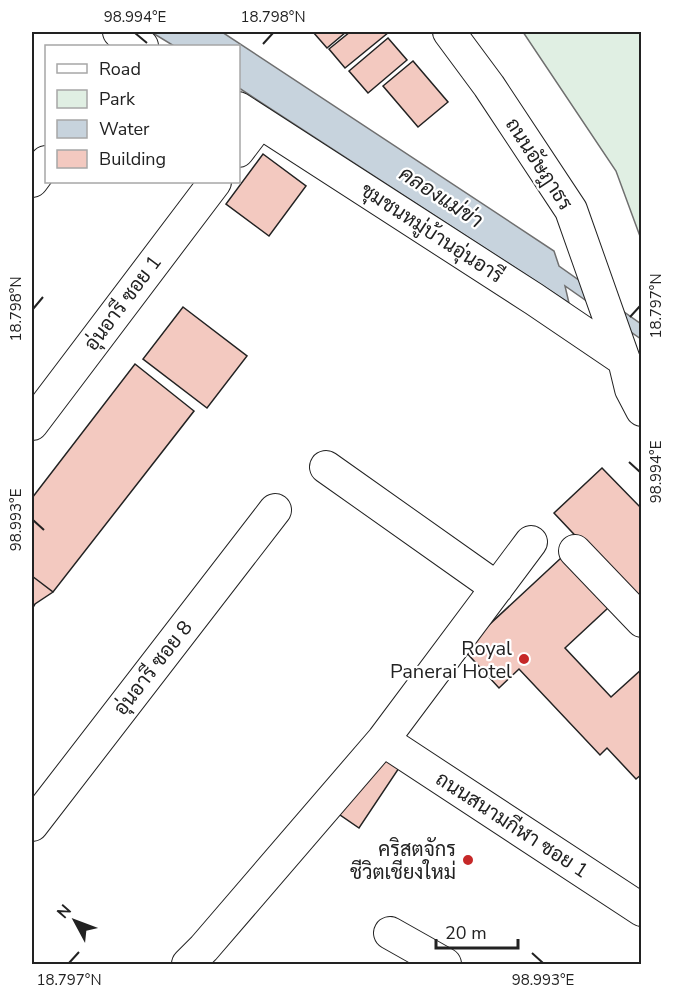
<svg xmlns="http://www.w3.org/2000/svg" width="673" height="996" font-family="'Nunito Sans',Sarabun,sans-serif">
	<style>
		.green { fill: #e0efe3; stroke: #6f6f6f; stroke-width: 1.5 }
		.water { fill: #c7d3dd; stroke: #6f6f6f; stroke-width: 1.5 }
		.building { fill: #f3c9c0; stroke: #222; stroke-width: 1.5 }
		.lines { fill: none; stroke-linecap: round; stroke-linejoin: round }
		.minor-casing { stroke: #222; stroke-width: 34 }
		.minor { stroke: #fff; stroke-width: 32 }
		.ticks { fill: none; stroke: #222; stroke-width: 2 }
		.poi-dot { fill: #c62828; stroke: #fff; stroke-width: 2 }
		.labels { text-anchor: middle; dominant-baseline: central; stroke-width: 4.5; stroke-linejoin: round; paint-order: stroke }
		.street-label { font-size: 20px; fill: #222; stroke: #fff }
		.poi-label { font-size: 20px; fill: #222; stroke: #fff; text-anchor: end }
		.water-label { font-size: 21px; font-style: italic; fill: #222; stroke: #fff }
		.neatline { fill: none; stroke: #222; stroke-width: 2 }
		.ticks-label { font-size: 15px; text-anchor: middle; fill: #222 }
	</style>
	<rect width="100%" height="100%" fill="#fff"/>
	<path class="green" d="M 523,32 L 641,32 L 641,239 L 616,171 Z"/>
	<path class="water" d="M 151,32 L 222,32 L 554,251 L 559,266 L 641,324 L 641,339 L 565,286 L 569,303 L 239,88 L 238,46 L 174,46 Z"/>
	<path class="building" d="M 313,32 L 346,32 L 327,48 Z
		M 350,32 L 389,32 L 345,68 L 329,49 Z
		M 388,38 L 407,60 L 368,93 L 349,71 Z
		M 413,61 L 448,102 L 418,127 L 383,86 Z
		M 263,154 L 306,186 L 269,236 L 226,204 Z
		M 183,307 L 247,356 L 207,408 L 143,359 Z
		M 135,364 L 194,411 L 53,592 L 32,576 L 32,498 Z
		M 602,468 L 642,509 L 642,597 L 637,601 L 554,513 Z
		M 561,558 L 608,608 L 565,648 L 611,697 L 642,669 L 642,774 L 636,779 L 607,748 L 600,755 L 519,669 L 499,688 L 463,649 Z
		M 32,576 L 53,592 L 35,604 L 32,609 Z
		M 377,752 L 399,768 L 359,828 L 330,808 Z"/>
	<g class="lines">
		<defs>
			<path id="minor" d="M 119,32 L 142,46
				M 449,32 L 489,86 L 571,210 L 624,360 L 631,389 L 642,410
				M 238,108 L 534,299 L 624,360
				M 238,151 L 260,122
				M 32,181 L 46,162
				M 32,424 L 215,182
				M 326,467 L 497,588
				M 575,551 L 642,621
				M 383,740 L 642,910
				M 32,825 L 275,510
				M 390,933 L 445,964
				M 188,964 L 204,948 L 383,740 L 531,542"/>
		</defs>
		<use href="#minor" class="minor-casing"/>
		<use href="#minor" class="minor"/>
	</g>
	<path class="ticks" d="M 135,33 L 147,43M 263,44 L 273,33M 33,309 L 43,297M 630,317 L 640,306M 629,462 L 640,472M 33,520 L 44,530M 532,953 L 543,963M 69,963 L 79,952"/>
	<g class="poi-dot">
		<circle cx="524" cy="659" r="6"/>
		<circle cx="468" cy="860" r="6"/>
	</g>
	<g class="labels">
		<g class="street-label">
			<text transform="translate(539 164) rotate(57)">ถนนอัษฎาธร</text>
			<text transform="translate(432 233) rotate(33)">ชุมชนหมู่บ้านอุ่นอารี</text>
			<text transform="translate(123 303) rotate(-53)">อุ่นอารี ซอย 1</text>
			<text transform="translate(153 668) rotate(-52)">อุ่นอารี ซอย 8</text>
			<text transform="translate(512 825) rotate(33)">ถนนสนามกีฬา ซอย 1</text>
		</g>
		<g class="poi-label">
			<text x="512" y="648">Royal<tspan x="512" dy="23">Panerai Hotel</tspan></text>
			<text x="456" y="849">คริสตจักร<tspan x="456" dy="23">ชีวิตเชียงใหม่</tspan></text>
		</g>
		<g class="water-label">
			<text transform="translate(441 197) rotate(33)">คลองแม่ข่า</text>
		</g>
	</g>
	<rect width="673" height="996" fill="none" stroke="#ffffff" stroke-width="66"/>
	<rect x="45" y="45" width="195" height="138" fill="#ffffff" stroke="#a7a7a7" stroke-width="1.5"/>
	<rect x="57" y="64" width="30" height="9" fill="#ffffff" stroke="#a7a7a7" stroke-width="1.5"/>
	<text x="99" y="75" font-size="18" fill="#222222">Road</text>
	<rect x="57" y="90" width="30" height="18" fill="#e0efe3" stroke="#a7a7a7" stroke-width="1.5"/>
	<text x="99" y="105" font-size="18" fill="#222222">Park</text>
	<rect x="57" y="120" width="30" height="18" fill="#c7d3dd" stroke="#a7a7a7" stroke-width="1.5"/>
	<text x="99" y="135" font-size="18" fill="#222222">Water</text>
	<rect x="57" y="150" width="30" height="18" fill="#f3c9c0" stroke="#a7a7a7" stroke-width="1.5"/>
	<text x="99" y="165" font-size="18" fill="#222222">Building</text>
	<g transform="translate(75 921) rotate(311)" stroke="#ffffff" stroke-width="4.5" paint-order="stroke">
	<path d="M0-4.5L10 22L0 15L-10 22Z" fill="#222222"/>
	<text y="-9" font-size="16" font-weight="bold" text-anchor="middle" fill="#222222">N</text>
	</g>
	<path d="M436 939v9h82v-9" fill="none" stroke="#222222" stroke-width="3"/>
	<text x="445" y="939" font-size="18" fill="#222222" stroke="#ffffff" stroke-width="4.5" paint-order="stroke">20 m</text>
	<rect x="33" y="33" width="607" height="930" class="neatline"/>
	<g class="ticks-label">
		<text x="135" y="22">98.994°E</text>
		<text x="273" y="22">18.798°N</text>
		<text transform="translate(656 306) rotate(-90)" y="5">18.797°N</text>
		<text transform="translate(16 309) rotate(-90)" y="5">18.798°N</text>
		<text transform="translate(656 472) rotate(-90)" y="5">98.994°E</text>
		<text transform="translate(16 520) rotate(-90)" y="5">98.993°E</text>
		<text x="69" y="985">18.797°N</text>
		<text x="543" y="985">98.993°E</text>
	</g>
</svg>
